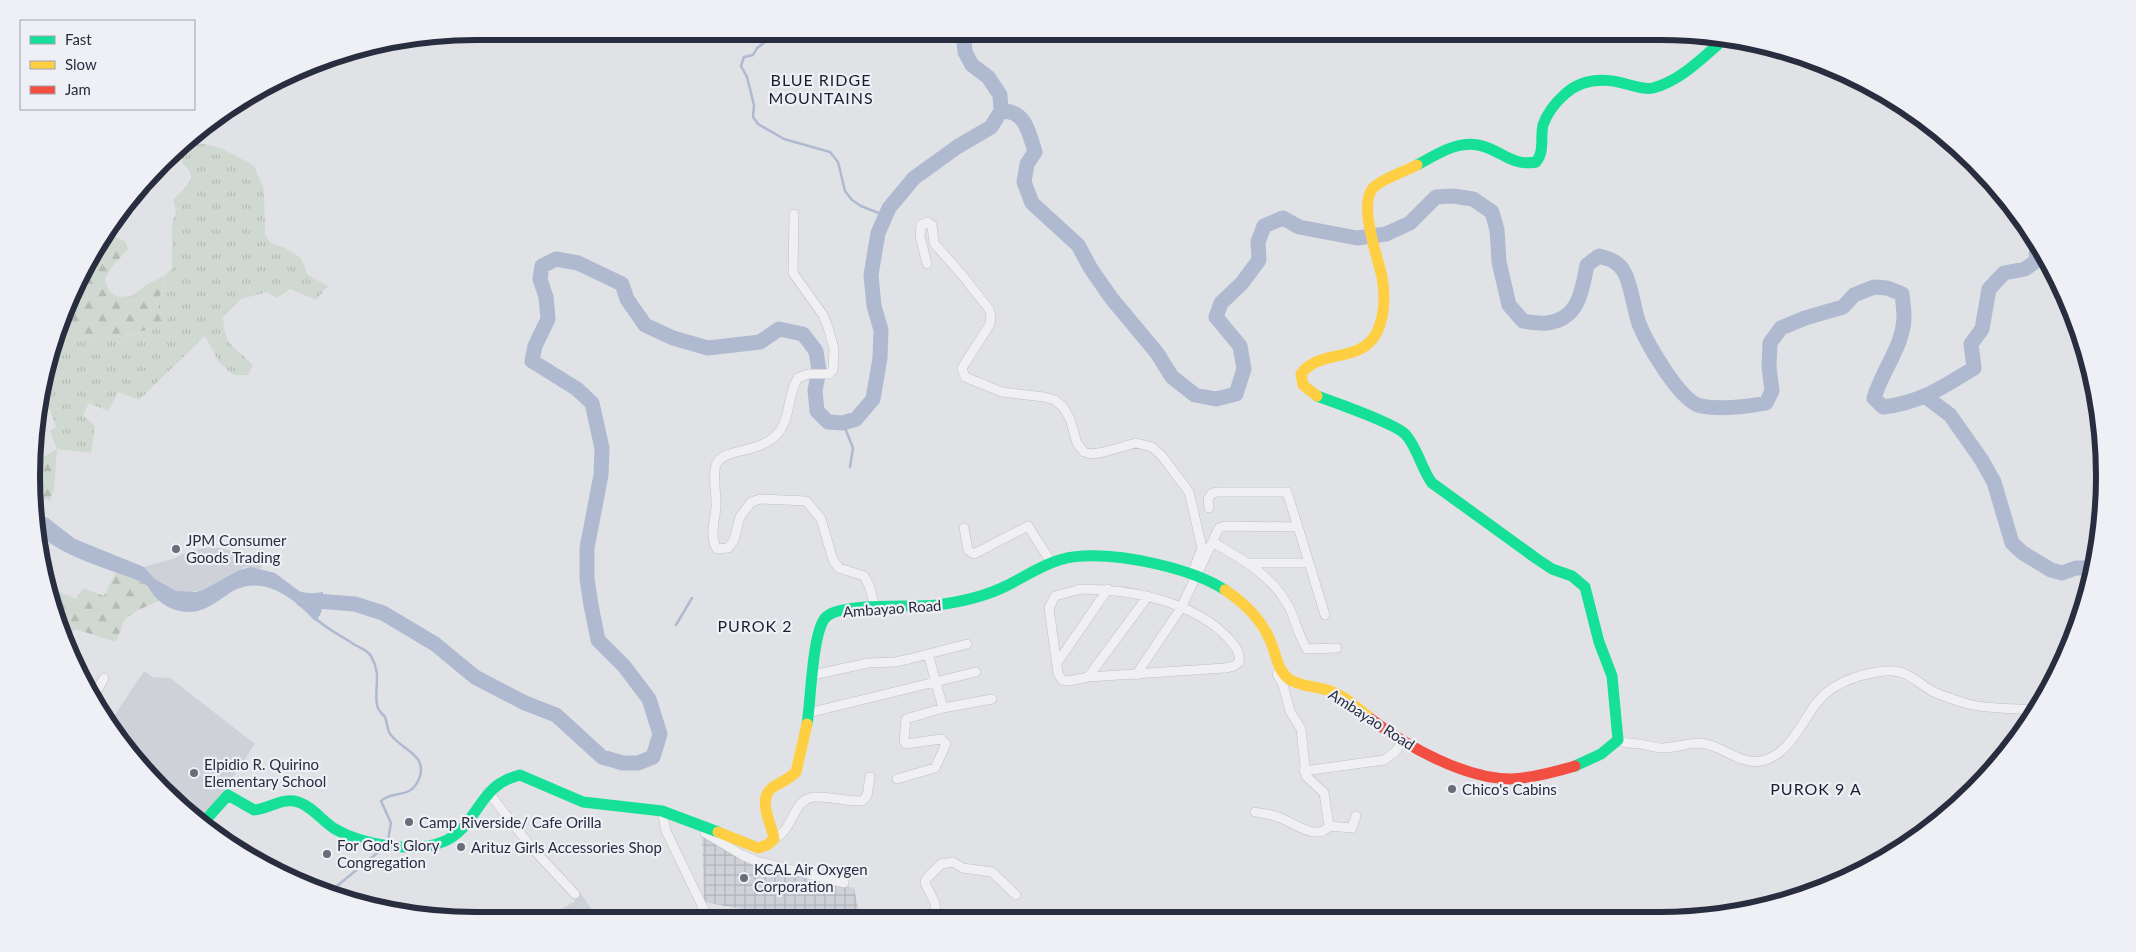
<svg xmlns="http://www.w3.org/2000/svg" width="2136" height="952" font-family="Lato,sans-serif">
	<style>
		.built { fill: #cfd1d9 }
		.industrial { fill: url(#industrial-grid) }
		.grass { fill: url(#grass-tufts) }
		.forest { fill: url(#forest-firs) }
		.water { fill: #afbad1 }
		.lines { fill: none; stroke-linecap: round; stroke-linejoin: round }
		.stream { stroke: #afbad1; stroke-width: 2.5 }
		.river { stroke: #afbad1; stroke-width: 15 }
		.street-casing { stroke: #bfc0c4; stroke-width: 10 }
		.street { stroke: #f0f0f2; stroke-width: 9 }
		.fast { stroke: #16e098; stroke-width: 11 }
		.slow { stroke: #ffcf43; stroke-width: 11 }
		.jam { stroke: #f24e42; stroke-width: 11 }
		.poi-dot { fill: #696c79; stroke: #eef0f6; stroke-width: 2 }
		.labels { text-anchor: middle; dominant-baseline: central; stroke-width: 4.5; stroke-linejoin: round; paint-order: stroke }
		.poi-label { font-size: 15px; fill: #282d3f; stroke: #eef0f6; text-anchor: start }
		.street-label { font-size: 15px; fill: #282d3f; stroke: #eef0f6 }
		.neighbourhood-label { font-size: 16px; letter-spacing: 1px; fill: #1a1e30; stroke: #eef0f6 }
		.rim { fill: none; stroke: #282d3f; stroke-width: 6 }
	</style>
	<defs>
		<pattern id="industrial-grid" width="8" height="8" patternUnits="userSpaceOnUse" patternTransform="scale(1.25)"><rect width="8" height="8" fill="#cfd1d9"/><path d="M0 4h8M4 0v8" fill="none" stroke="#b2b4bb"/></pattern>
		<pattern id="grass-tufts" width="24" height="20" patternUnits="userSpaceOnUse" patternTransform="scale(1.25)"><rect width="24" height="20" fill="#d0d9d1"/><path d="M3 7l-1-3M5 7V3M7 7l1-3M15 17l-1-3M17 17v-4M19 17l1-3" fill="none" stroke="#b3bbb4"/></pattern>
		<pattern id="forest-firs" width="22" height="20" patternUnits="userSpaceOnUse" patternTransform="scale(1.25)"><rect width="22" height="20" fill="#d0d9d1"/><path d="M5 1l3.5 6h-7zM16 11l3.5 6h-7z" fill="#b3bbb4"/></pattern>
	</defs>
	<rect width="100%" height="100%" fill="#e1e2e6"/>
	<path class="built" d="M 213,547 L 250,554 L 265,560 L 261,569 L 245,567 L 203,590 L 184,593 L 176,591 L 155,579 L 144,567 L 175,558 L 192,550 Z
		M 144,671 L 153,677 L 170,678 L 255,744 L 216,803 L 199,822 L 183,811 L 110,722 Z
		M 579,891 L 599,920 L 542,921 L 575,901 L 571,895 Z"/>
	<path class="industrial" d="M 702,830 L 749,861 L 854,888 L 858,908 L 855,920 L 798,920 L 704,902 Z"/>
	<path class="grass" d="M 182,143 L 205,144 L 223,149 L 254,166 L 264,189 L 265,235 L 271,243 L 285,248 L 301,258 L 308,275 L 328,286 L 316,300 L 290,289 L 277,298 L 267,292 L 241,299 L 223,317 C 225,349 234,345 253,365 L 248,375 L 233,375 L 219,362 L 205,336 L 139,400 L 118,392 L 108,411 L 89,403 L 83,415 L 95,426 L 91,453 L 57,449 L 50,431 L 56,427 L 41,386 L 58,340 C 74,335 87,338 102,338 C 125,338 152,332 169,318 L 160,312 L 156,302 C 162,293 167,287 164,276 L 172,269 L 172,225 L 176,211 L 173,200 L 189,183 L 191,178 L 190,171 L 183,164 L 177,148 Z"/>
	<path class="forest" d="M 110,230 L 115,237 L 125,241 L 128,249 L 111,268 L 105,279 L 109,291 L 118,297 L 132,296 L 146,285 L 164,276 C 167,287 161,293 156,302 L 160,312 L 170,318 C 152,331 127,337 104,338 C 88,338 74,335 58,340 L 91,253 Z
		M 57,449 L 54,489 L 50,501 L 33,494 L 33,463 Z
		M 116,572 L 146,584 L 159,601 L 138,610 L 125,619 L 116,642 L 75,629 L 68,637 L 51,588 L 76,599 L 83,588 L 104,596 Z"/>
	<path class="water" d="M 35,513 L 48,518 L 75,539 L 144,567 L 155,579 L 176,591 L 196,592 L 203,590 L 239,570 L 251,567 L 275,573 L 299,591 L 307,594 L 323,592 C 323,603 324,613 315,621 C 295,599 264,574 233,591 C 219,599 207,612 189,612 C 175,612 161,605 153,594 C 150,590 148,585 143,583 C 116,570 54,556 38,531 C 35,527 35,518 35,513 Z"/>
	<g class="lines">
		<path class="stream" d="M 780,31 L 757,48 L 753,55 L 744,57 L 741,66 L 747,77 L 754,105 L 753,117 L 758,124 L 784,139 L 830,152 L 838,162 L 845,191 L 852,200 L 861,206 L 886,216
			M 843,423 L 853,448 L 850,467
			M 314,617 C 326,629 342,636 355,645 C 361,648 368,651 371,656 C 382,675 374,686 377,705 C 378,711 382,713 385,717 C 387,722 387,727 389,732 C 397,748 427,753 420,776 C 412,801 394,789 381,801 L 391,823 L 388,840
			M 676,625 L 692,598
			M 330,896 L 337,886 L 382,849"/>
		<path class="river" d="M 1001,111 C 1025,110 1029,132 1035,152 L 1027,164 L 1024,182 L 1032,203 L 1078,245 L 1091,269 L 1112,299 L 1157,353 L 1172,377 L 1195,395 L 1216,399 L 1236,394 L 1244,369 L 1240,346 L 1216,317 L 1221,303 L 1242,283 L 1259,260 L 1258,242 L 1264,226 L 1283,218 L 1299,227 L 1357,238 L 1386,234 L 1410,223 L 1436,197 L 1453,196 L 1473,199 L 1492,212 L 1497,230 L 1499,262 L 1509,305 L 1523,321 C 1530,322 1539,324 1547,323 C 1579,319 1582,291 1587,265 L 1599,256 C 1610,259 1619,262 1624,272 C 1631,283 1634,310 1639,324 C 1647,343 1680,402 1701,406 C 1722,410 1745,407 1766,403 L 1772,391 L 1769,367 L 1770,343 L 1781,328 L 1805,318 L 1843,307 L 1854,295 L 1874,287 L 1887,288 L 1902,294 C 1903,302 1904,310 1904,318 C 1903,346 1882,371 1874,398 L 1883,407 C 1920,403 1943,387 1974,368 L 1971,344 L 1982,329 L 1989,289 L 2004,273 L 2025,269 L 2036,261 L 2037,244
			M 1926,397 L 1950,415 L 1981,459 L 1994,482 L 2012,543 L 2023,553 L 2051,570 L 2062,573 L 2076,568 L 2087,568 L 2092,572
			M 303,600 L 355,604 L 383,613 L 435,644 L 475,677 L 525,703 L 556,715 L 602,757 L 623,763 L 638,763 L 653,757 L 660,734 L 649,699 L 624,666 L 598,640 L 591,605 L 587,579 L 587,548 L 601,475 L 602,448 L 592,403 L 577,389 L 532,361 L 535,346 L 548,319 L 546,297 L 540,279 L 542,266 L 556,259 L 578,263 L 622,284 L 627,299 L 645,325 L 673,338 L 708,348 L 760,342 L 779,329 L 803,334 L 816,351 L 819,371 L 815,390 L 817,411 L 828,422 L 843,423 L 856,419 L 873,399 L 880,358 L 881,330 L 874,306 L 871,275 L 878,233 L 889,208 L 914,178 L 957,147 L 991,127 L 1001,111 L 1000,95 L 988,77 L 972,65 L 965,52 L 963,31"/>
		<defs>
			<path id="street" d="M 794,214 L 793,273 L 823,315 L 828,327 L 834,349 L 833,370 L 829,374 L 808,374 L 798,378 C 787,395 791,416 779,432 C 761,455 723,447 716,465 C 712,478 717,494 716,507 C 715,521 709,537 717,549 L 728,548 L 734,540 L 740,517 L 751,502 L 760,499 L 806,501 L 821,519 L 833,560 L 839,568 L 864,576 L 869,585 L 875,607
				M 927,264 L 920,236 L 921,225 L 928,222 L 932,225 L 934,243 L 963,276 L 989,309 L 991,316 L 990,324 L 962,368 L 965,377 L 1002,392 L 1044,397 L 1055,400 L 1063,407 L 1070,419 L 1077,443 L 1084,452 L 1092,454 L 1104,452 L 1136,443 L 1152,447 L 1162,456 L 1189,492 L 1202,548 L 1192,574
				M 1209,508 L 1208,499 L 1212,493 L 1218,492 L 1287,492 L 1298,527
				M 964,528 L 968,550 L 974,554 L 1028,526 L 1051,562
				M 1214,543 C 1244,560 1274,577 1290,609 C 1296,622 1299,637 1307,649 L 1337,648
				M 1250,563 L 1309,563
				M 1081,589 C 1130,589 1194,601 1229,639 C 1235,646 1241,653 1239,662 L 1234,666 L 1225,668 L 1088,677 L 1069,681 L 1062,680 L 1058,673 L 1049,608 L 1055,596 Z
				M 928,654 L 943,708
				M 1057,663 L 1108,589
				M 813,675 L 868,663 L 895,662 L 909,659 L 967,644
				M 1136,675 L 1181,608 L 1219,528 L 1225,526 L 1298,527 L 1325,615
				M 1088,677 L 1148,596
				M 92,700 L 104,678
				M 808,713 L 976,672
				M 1618,740 C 1625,744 1631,743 1640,744 C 1647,745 1654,748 1662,748 C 1675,748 1687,743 1700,743 C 1721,744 1739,765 1761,761 C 1788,756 1801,724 1815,705 C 1831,683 1859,674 1885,671 C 1909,669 1916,683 1936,693 C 1946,697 1958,701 1968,704 C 1988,709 2012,708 2033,710
				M 1304,771 L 1384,760 L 1395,752 L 1402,742
				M 897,779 L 935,768 L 946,744 L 941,739 L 906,744 L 904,741 L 906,719 L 943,708 L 992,699
				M 488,792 L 532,848 L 575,894
				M 662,811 L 666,831 L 709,920
				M 1255,812 C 1263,814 1271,814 1278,817 C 1293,822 1317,842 1329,826 L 1324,793 L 1306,776 L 1301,729 L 1290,711 L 1283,685 L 1277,674
				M 1329,826 L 1352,828 L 1356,816
				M 705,833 L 742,855 L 756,861 L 844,883
				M 774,839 C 796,828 791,799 815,797 C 831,796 847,802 862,801 L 867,796 L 870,777
				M 936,919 L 935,903 L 925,883 L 926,879 L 941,864 L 953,862 L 963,868 L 992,872 L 1016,895
				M 733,920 L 736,920"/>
		</defs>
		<use href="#street" class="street-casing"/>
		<use href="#street" class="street"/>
		<path class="fast" d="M 1417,165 C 1436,155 1456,141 1478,145 C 1500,149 1512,167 1536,162 C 1545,151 1540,138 1543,125 C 1547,113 1556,102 1565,94 C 1583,78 1605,78 1626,84 C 1635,86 1644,90 1653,88 C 1680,81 1701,59 1722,41
			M 1317,396 C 1334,402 1398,425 1406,435 C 1418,449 1421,468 1432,483 L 1537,559 L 1552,569 L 1572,576 L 1585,587 L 1599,642 L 1612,676 L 1618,740 L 1601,754 L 1575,766
			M 807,724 C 811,701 812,631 826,617 C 841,602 913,608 937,605 C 960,602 986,596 1006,586 C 1032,573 1053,557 1083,556 C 1124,554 1191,568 1225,590
			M 202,824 L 228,795 L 254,810 C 269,809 282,797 298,802 C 313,807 322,821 335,829 C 362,845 415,854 445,841 C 468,831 476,805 493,789 C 501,781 510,778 520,775 L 583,802 L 662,811 L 718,832"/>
		<path class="slow" d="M 1317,396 L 1303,385 L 1301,374 C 1319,349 1360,363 1376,334 C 1385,317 1385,295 1382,277 C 1378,258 1358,205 1373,188 C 1381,179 1406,171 1417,165
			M 1225,590 C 1243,602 1260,618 1269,638 C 1276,651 1276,669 1289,679 C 1300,687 1317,686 1330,691 C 1345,696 1359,709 1371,719
			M 718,832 L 758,848 L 767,845 L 774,839 C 772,823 756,800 773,787 C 781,782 789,779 796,772 L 807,724"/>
		<path class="jam" d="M 1371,719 C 1406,746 1465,779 1511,779 C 1532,778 1555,772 1575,766"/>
	</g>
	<g class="poi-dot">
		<circle cx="176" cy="549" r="5"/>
		<circle cx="194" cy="773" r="5"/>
		<circle cx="1452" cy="789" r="5"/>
		<circle cx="409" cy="822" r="5"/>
		<circle cx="461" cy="847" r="5"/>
		<circle cx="327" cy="854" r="5"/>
		<circle cx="744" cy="878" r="5"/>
	</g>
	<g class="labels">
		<g class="poi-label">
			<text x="186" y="540">JPM Consumer<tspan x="186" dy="17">Goods Trading</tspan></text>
			<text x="204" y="764">Elpidio R. Quirino<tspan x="204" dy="17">Elementary School</tspan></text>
			<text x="1462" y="789">Chico's Cabins</text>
			<text x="419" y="822">Camp Riverside/ Cafe Orilla</text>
			<text x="337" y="845">For God's Glory<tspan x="337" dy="17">Congregation</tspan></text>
			<text x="471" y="847">Arituz Girls Accessories Shop</text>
			<text x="754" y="869">KCAL Air Oxygen<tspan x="754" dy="17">Corporation</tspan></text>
		</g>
		<g class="street-label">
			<text transform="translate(892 608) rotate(-4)">Ambayao Road</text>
			<text transform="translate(1372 719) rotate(33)">Ambayao Road</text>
		</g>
		<g class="neighbourhood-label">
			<text x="821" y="79">BLUE RIDGE<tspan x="821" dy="18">MOUNTAINS</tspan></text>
			<text x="755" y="625">PUROK 2</text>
			<text x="1816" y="788">PUROK 9 A</text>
		</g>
	</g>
	<path d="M0 0H2136V952H0ZM476 40H1660A436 436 0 0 1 2096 476V476A436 436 0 0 1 1660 912H476A436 436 0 0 1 40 476V476A436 436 0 0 1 476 40Z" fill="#eef0f6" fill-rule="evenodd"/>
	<path class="rim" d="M476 40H1660A436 436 0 0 1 2096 476V476A436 436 0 0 1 1660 912H476A436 436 0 0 1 40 476V476A436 436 0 0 1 476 40Z"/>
	<rect x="20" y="20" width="175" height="90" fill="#eef0f6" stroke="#9fa2ad"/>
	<rect x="30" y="36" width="25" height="8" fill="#16e098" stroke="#9fa2ad"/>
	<text x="65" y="45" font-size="15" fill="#282d3f">Fast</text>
	<rect x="30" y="61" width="25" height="8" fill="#ffcf43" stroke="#9fa2ad"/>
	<text x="65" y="70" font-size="15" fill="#282d3f">Slow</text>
	<rect x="30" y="86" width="25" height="8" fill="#f24e42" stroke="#9fa2ad"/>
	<text x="65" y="95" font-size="15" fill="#282d3f">Jam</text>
</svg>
